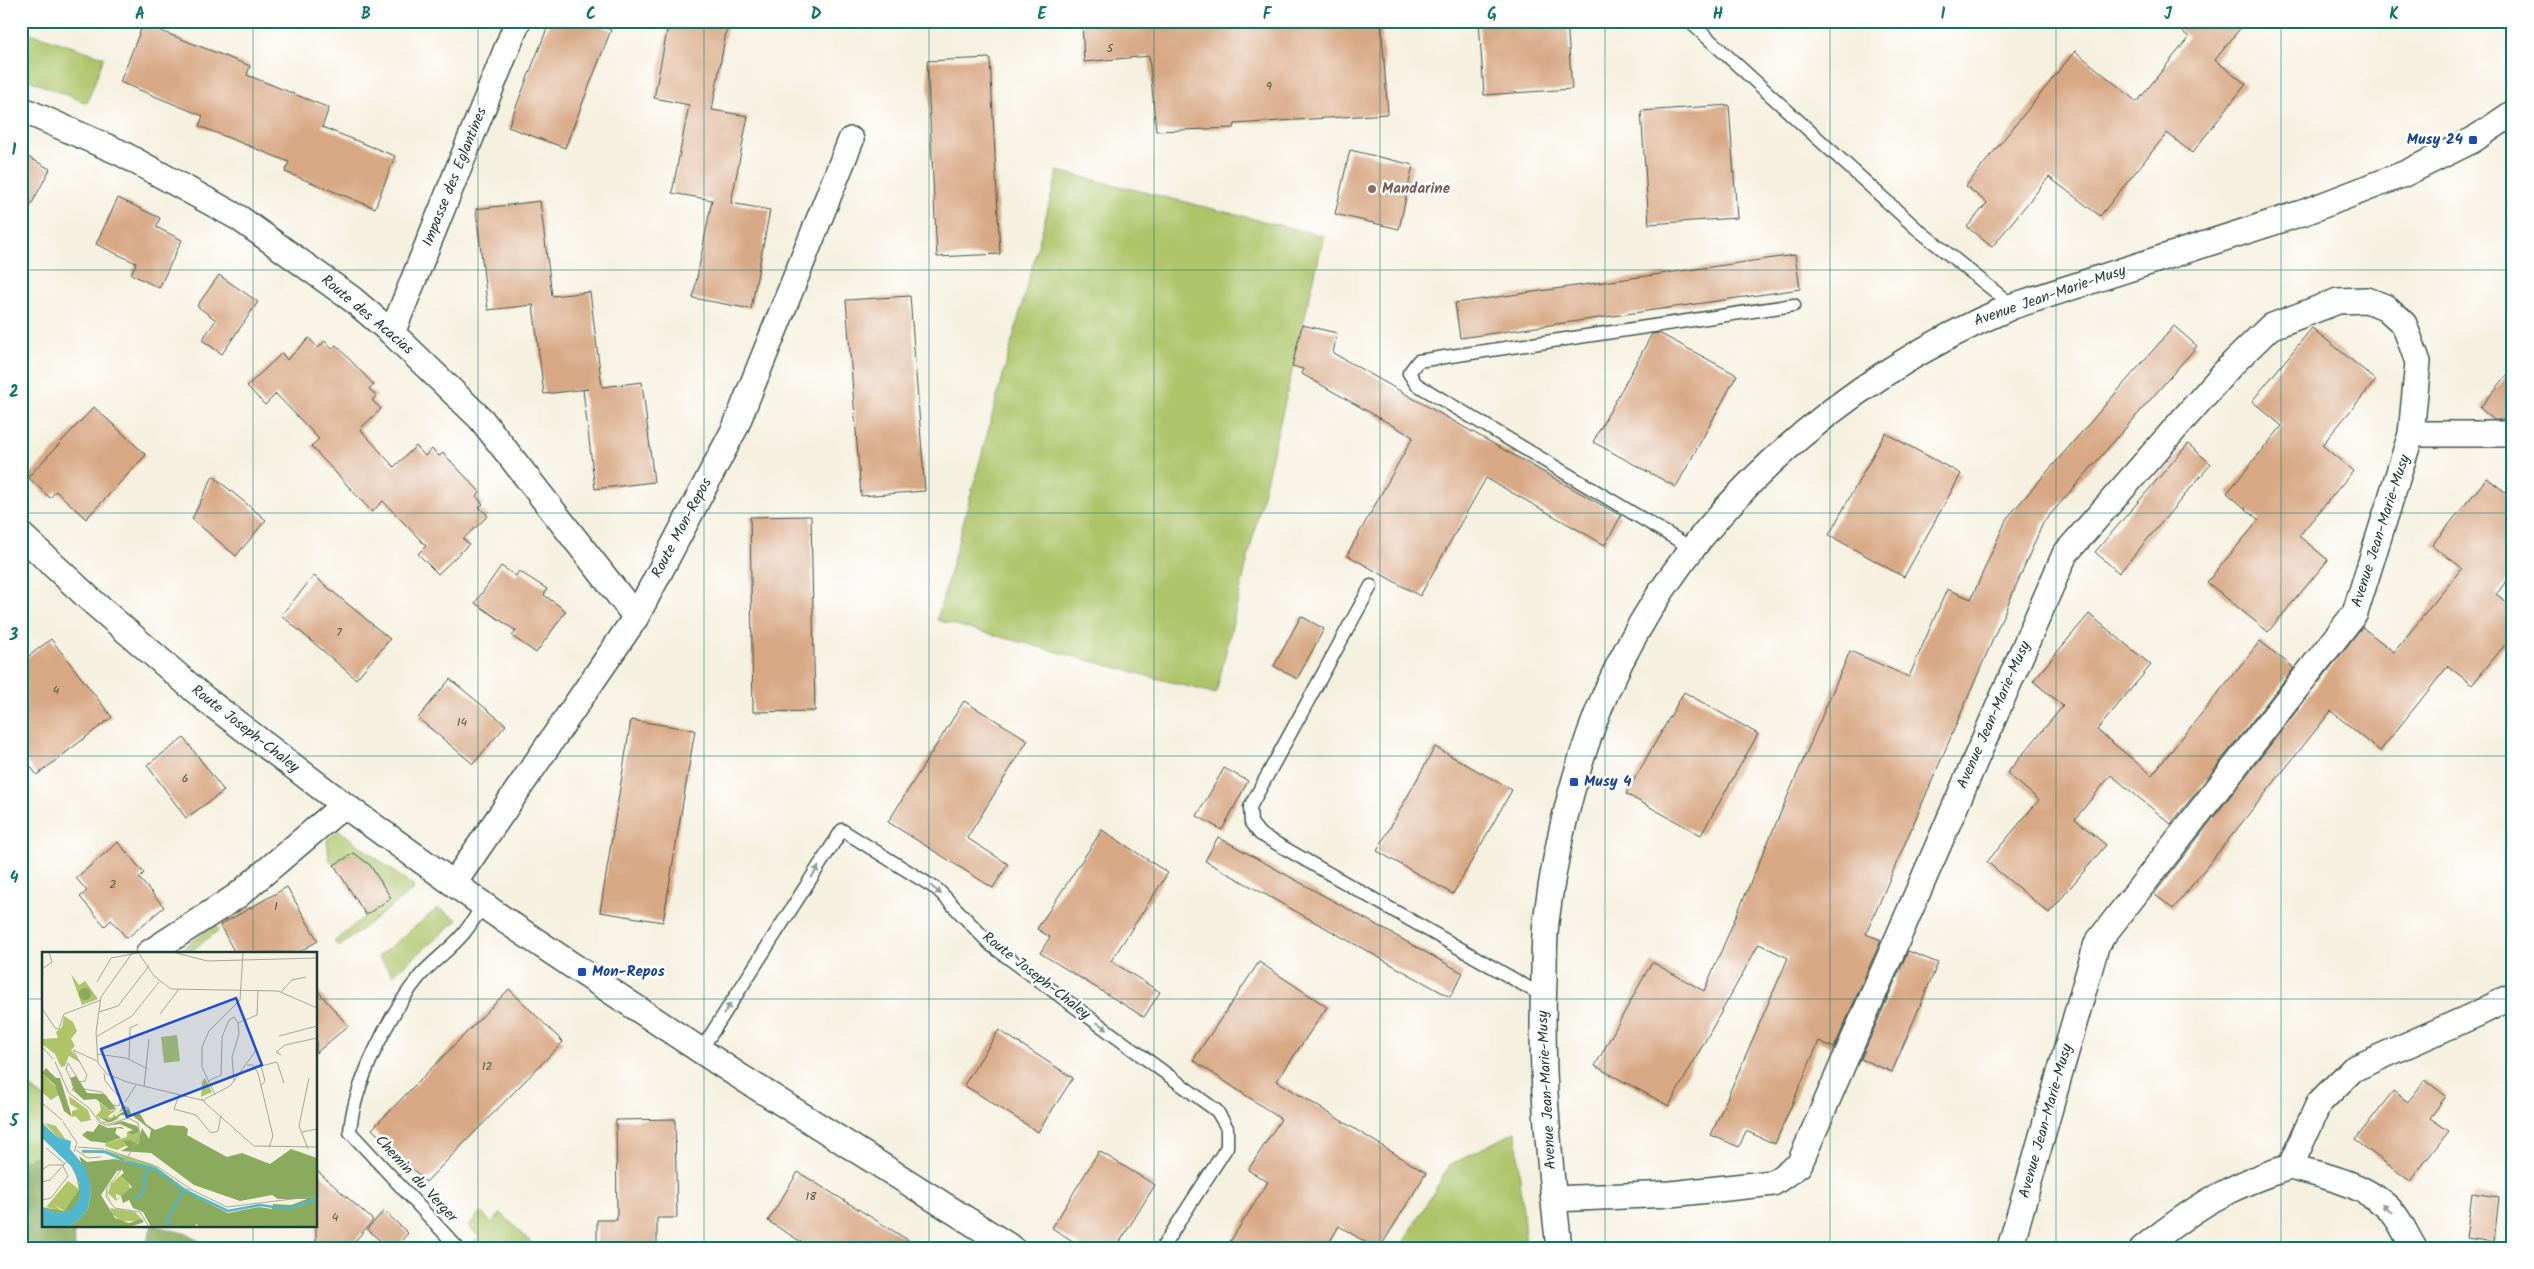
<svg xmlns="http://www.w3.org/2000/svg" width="2534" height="1269" font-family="Kalam,sans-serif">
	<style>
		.green { fill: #adc469; stroke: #66804e }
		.forest { fill: #8aaa5d; stroke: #547448 }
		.building { fill: #d8a884 }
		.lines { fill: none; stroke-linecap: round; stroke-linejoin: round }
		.lane-casing { stroke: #3f584e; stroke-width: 15 }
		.street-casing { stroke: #3f584e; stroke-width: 28 }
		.lane { stroke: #fff; stroke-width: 12 }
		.street { stroke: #fff; stroke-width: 25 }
		.oneway { fill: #8f9e9a }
		.grid { fill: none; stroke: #0f766e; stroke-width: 1; stroke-opacity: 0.55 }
		.transit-dot { fill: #1a4fb4; stroke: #fff; stroke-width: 2 }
		.education-dot { fill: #8d6e63; stroke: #fff; stroke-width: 2 }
		.labels { text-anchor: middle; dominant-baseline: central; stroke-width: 5; stroke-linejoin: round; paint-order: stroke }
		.number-label { font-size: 12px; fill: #4d5848 }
		.transit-label { font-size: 15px; font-weight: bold; fill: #164399; stroke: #fff; text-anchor: start }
		.street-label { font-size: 15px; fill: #1f3d34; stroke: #fff }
		.education-label { font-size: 15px; font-weight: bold; fill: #785e54; stroke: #fff; text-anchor: start }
		.inset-river { fill: none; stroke: #50b8ce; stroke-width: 2.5 }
		.inset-road { fill: none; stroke: #9fa89b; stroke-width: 1 }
		.view { fill: #1d4ed8; fill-opacity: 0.15; stroke: #1d4ed8; stroke-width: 2.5 }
		.inset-edge { fill: none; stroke: #1f3d34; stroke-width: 2.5 }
		.neatline { fill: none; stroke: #0f766e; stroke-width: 2 }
		.grid-label { font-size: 16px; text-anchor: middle; font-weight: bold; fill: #0f766e }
	</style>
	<rect width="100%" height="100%" fill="#fff"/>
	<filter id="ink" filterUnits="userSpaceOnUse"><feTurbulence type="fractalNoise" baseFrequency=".02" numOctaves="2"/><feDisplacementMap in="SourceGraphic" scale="10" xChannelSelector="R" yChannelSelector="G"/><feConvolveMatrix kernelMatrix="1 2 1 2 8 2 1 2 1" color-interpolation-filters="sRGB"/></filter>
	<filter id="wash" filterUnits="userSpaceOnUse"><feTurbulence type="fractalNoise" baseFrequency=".0096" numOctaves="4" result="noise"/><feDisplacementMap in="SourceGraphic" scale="20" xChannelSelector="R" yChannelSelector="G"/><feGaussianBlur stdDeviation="1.12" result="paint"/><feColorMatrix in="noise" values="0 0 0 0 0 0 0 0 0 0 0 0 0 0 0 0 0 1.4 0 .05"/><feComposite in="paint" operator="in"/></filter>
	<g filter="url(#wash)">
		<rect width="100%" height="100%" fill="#f5f0df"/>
		<path class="green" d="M 21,30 L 104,57 L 87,103 L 21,77 Z
			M 1058,171 L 1324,236 L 1216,694 L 937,620 Z
			M 339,830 L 413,886 L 413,890 L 339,947 L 334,942 L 366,915 L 391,898 L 370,865 L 354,853 L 334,865 L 329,859 L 327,840 Z
			M 438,908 L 458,920 L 393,975 L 378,957 Z
			M 215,925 L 219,930 L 189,953 L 175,953 Z
			M 21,1080 L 44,1098 L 44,1154 L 21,1162 Z
			M 1516,1131 L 1526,1248 L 1400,1248 L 1450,1165 Z
			M 481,1212 L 492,1223 L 501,1213 L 535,1246 L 533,1248 L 473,1248 L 471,1246 L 479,1237 L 468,1225 Z"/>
		<path class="forest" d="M 44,1154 L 44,1225 L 74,1225 L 75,1248 L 21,1248 L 21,1162 Z
			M 152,1225 L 188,1234 L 209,1248 L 145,1248 Z"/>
		<g id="blocks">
			<path class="building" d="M 550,21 L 589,21 L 611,30 L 565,148 L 508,127 Z
				M 669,21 L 728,21 L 712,110 L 748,116 L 731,203 L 770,210 L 751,309 L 693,298 L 712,200 L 672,193 L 689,105 L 654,98 Z
				M 1082,21 L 1381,21 L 1388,114 L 1235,124 L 1234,128 L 1156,131 L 1149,56 L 1084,62 Z
				M 1479,21 L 1567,21 L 1572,89 L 1484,95 Z
				M 2169,21 L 2246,21 L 2215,60 L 2246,84 L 2192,153 L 2167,133 L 2100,216 L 2049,177 L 1992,247 L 1967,227 L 1987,203 L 1966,186 L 2075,51 L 2137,102 L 2189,37 Z
				M 143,24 L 250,66 L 247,75 L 329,108 L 322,127 L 395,156 L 375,208 L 285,172 L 289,162 L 199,126 L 203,116 L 120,82 Z
				M 990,58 L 1000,254 L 937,257 L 927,61 Z
				M 1729,105 L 1737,218 L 1649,224 L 1641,111 Z
				M 1350,150 L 1413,165 L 1399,229 L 1335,214 Z
				M 21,153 L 50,169 L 21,224 Z
				M 118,198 L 160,218 L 156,227 L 182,240 L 159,288 L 131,274 L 136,263 L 96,244 Z
				M 540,201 L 552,296 L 590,292 L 602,387 L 642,382 L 654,482 L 595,489 L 583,390 L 588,389 L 544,394 L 533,305 L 488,310 L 476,209 Z
				M 1795,255 L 1800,289 L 1460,338 L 1455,303 Z
				M 219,275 L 258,302 L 222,354 L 202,340 L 216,320 L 197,306 Z
				M 910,296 L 925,491 L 861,496 L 846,300 Z
				M 1302,325 L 1337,333 L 1333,353 L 1621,516 L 1605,545 L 1486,478 L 1420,596 L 1347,555 L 1413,437 L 1302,374 L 1303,369 L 1292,366 Z
				M 2174,326 L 2197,346 L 2043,523 L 1866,934 L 1881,940 L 1834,1048 L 1819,1041 L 1775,1144 L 1746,1131 L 1739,1147 L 1711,1135 L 1788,958 L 1759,944 L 1669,1106 L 1595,1066 L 1652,962 L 1704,991 L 1850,651 L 1909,677 L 1947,589 L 1971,599 L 2007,518 Z
				M 2312,328 L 2376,380 L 2322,445 L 2353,471 L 2299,536 L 2328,560 L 2268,632 L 2207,582 L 2259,520 L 2227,493 L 2282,426 L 2252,401 Z
				M 1659,333 L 1737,375 L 1676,487 L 1593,442 L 1652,334 Z
				M 309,338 L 318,348 L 325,341 L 332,349 L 336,345 L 374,385 L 369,389 L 377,396 L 372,400 L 381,409 L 360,429 L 394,467 L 416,446 L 425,456 L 432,449 L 439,456 L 443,453 L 480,492 L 476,496 L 483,504 L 479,507 L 488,516 L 463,539 L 469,544 L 438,574 L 418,554 L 426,546 L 383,501 L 372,512 L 311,446 L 319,439 L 276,394 L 265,405 L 247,386 L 282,353 L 287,360 Z
				M 2513,368 L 2513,420 L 2494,420 L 2480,408 Z
				M 94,407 L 146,455 L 86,519 L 56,491 L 50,498 L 28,477 Z
				M 1885,433 L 1961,474 L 1904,577 L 1829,535 Z
				M 2188,444 L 2211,464 L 2119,573 L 2095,552 Z
				M 213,476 L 266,520 L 236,556 L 192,519 Z
				M 2487,478 L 2513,498 L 2513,573 L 2496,594 L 2513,607 L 2513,635 L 2472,685 L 2448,666 L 2380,751 L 2331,711 L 2173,909 L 2154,894 L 2362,627 L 2394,652 L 2462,568 L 2432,545 Z
				M 811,516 L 815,711 L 753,712 L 750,517 Z
				M 501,566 L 516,576 L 519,571 L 547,589 L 544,595 L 566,611 L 536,653 L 512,636 L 516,631 L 475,603 Z
				M 314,576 L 390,639 L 356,679 L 281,615 Z
				M 2089,614 L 2151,665 L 2097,730 L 2152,775 L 2260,641 L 2294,668 L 2171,824 L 2111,775 L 2075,819 L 2106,845 L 2049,913 L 1987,862 L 2039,800 L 2007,773 L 2063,706 L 2033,681 Z
				M 1301,616 L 1324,629 L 1297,679 L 1274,666 Z
				M 51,639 L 112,717 L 37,775 L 21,754 L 21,662 Z
				M 450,679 L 506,725 L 473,764 L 418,718 Z
				M 1684,692 L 1758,734 L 1701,835 L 1626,794 Z
				M 964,701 L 1028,740 L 967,838 L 1008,864 L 993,888 L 888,822 Z
				M 631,720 L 695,730 L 663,922 L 600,912 Z
				M 184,738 L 224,791 L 186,818 L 147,765 Z
				M 1435,747 L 1512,790 L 1453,894 L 1377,851 Z
				M 1224,768 L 1248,781 L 1222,830 L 1197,816 Z
				M 1102,830 L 1168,873 L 1111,961 L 1160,992 L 1144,1017 L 1040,953 L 1050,937 L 1037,929 Z
				M 1218,837 L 1463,973 L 1450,997 L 1205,861 Z
				M 118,842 L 144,873 L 139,878 L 164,907 L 127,938 L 111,920 L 105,926 L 80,897 L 87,891 L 76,878 Z
				M 354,853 L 370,865 L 391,898 L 366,915 L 334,865 Z
				M 287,887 L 318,941 L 297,953 L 235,953 L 220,925 Z
				M 1908,951 L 1938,963 L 1892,1072 L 1861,1059 Z
				M 1259,962 L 1327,1007 L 1277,1081 L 1426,1173 L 1380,1248 L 1375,1248 L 1339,1226 L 1326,1248 L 1226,1248 L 1268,1182 L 1248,1170 L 1281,1119 L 1193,1060 Z
				M 316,989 L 348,1026 L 316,1053 Z
				M 509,989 L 563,1042 L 426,1182 L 372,1129 Z
				M 999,1030 L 1073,1078 L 1038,1132 L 964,1085 Z
				M 2425,1080 L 2446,1096 L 2430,1118 L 2449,1131 L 2410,1181 L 2355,1140 L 2393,1091 L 2408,1102 Z
				M 675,1119 L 677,1218 L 657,1218 L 657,1248 L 597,1248 L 597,1220 L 617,1220 L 616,1120 Z
				M 1099,1151 L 1155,1185 L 1116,1248 L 1084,1248 L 1052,1228 Z
				M 316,1170 L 373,1220 L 349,1248 L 316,1248 Z
				M 798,1172 L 921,1248 L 811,1248 L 768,1221 Z
				M 2472,1193 L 2499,1197 L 2494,1242 L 2466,1238 Z
				M 384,1211 L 408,1233 L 395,1248 L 388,1248 L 367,1229 Z"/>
		</g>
	</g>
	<g filter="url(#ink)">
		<use href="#blocks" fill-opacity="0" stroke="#3f584e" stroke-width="1"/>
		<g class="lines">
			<defs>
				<path id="lane" d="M 1689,21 L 1916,228 L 2013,306
					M 1693,549 L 1416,384 L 1409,373 L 1418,361 L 1794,305
					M 1371,586 L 1250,807 L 1251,823 L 1260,834 L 1543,996
					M 701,1050 L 842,830 L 938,890 L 992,946 L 1217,1111 L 1227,1128 L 1227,1147 L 1162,1248
					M 458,1248 L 350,1132 C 353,1086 390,1012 420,976 C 433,961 451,949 464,933 C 471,924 477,914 484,905"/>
				<path id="street" d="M 21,109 L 121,153 L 239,218 L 352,299 L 392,333 L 481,419 L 636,617
					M 392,333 L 518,21
					M 21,535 L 94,603 L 205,699 L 344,805 L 503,919 L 582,972 L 736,1074 L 1012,1248
					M 454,883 L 636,617 L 735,428 L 851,140
					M 149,953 L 237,896 L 344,805
					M 2290,1167 C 2326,1176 2368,1184 2394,1214 C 2402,1224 2407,1237 2414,1248
					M 1554,1199 L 1671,1194 L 1773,1183 L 1799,1165 L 2065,554 L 2231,365 L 2270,327 L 2338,301 L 2367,300 L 2385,307 L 2404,324 L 2418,362 L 2411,434
					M 1559,1248 C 1549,1159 1540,1069 1544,979 C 1544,960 1544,941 1546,922 C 1556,843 1575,764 1607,690 C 1685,515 1838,380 2013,306 L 2305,212 L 2404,174 L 2473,140 L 2513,113
					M 2010,1248 L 2097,943 L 2355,613 L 2411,434 L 2513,434
					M 2143,1248 C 2193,1209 2228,1185 2290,1167 L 2319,1103 L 2353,1069 L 2477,1014 L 2513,996"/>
			</defs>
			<use href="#lane" class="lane-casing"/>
			<use href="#street" class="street-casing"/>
			<use href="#lane" class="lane"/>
			<use href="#street" class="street"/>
		</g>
		<defs><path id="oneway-solid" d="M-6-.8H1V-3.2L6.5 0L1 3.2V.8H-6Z" transform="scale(1.25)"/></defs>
		<g class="oneway">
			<use href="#oneway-solid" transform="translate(815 872) rotate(-57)"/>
			<use href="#oneway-solid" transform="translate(936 890) rotate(39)"/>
			<use href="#oneway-solid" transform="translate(727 1009) rotate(-57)"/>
			<use href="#oneway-solid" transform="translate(1102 1026) rotate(36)"/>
			<use href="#oneway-solid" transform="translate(2387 1208) rotate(-139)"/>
		</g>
	</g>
	<path class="grid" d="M 253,21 L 253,953M 478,21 L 478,1248M 704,21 L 704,1248M 929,21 L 929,1248M 1154,21 L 1154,1248M 1380,21 L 1380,1248M 1605,21 L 1605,1248M 1830,21 L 1830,1248M 2056,21 L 2056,1248M 2281,21 L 2281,1248M 21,270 L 2513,270M 21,513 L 2513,513M 21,756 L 2513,756M 21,999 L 44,999M 316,999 L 2513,999M 253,1225 L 253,1248"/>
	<g class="transit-dot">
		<rect x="2468" y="135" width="10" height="10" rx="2.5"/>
		<rect x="1569" y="777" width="10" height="10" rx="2.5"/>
		<rect x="577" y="967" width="10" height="10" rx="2.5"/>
	</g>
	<circle class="education-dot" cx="1372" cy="189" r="5"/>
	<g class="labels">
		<g class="number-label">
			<text x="1110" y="48">5</text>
			<text x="1269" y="86">9</text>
			<text x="339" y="632">7</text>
			<text x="56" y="690">4</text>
			<text x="462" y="722">14</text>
			<text x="185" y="778">6</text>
			<text x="113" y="884">2</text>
			<text x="276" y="906">1</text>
			<text x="487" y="1066">12</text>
			<text x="811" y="1196">18</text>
			<text x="335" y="1217">4</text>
		</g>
		<g class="transit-label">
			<text x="2463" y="140" text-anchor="end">Musy 24</text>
			<text x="1584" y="782">Musy 4</text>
			<text x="592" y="972">Mon-Repos</text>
		</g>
		<g class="street-label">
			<text transform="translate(455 177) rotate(-68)">Impasse des Eglantines</text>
			<text transform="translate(2050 296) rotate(-19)">Avenue Jean-Marie-Musy</text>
			<text transform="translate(367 315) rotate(40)">Route des Acacias</text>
			<text transform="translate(682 528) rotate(-62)">Route Mon-Repos</text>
			<text transform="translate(2381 531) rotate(-72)">Avenue Jean-Marie-Musy</text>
			<text transform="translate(1994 715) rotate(-66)">Avenue Jean-Marie-Musy</text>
			<text transform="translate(245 729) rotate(38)">Route Joseph-Chaley</text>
			<text transform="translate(1036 976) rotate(38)">Route Joseph-Chaley</text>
			<text transform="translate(1547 1090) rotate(-93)">Avenue Jean-Marie-Musy</text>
			<text transform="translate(2046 1121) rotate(-74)">Avenue Jean-Marie-Musy</text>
			<text transform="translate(416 1179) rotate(47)">Chemin du Verger</text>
		</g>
		<g class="education-label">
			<text x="1382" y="189">Mandarine</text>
		</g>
	</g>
	<g transform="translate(42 952)">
		<rect width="275" height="275" fill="#f5f0df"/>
		<path d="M 29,22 L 37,33 L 43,29 L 56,47 L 40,53 ZM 22,64 L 31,70 L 35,79 L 29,87 L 33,94 L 29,98 L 39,111 L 27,104 L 23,114 L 19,115 L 13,102 L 0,92 L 0,87 L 16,86 L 14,80 L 20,75 ZM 135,83 L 138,109 L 122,111 L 119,85 ZM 0,121 L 15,136 L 17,143 L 9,148 L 0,140 ZM 163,126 L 170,140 L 159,145 L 160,130 ZM 27,144 L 46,158 L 49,168 L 39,170 L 33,164 L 30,165 L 30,159 L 36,157 L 28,152 ZM 57,150 L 69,159 L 76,157 L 66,164 L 67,166 L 71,165 L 71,163 L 78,159 L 80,152 L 87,156 L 73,162 L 73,166 L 78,166 L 69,170 L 72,167 L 68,168 L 56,164 L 59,169 L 68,171 L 61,171 L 57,168 L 54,164 L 59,158 ZM 0,169 L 17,184 L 3,171 L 14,174 L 24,188 L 15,185 ZM 85,180 L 90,183 L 99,180 L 96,194 L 90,191 L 75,198 L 63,194 L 64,191 L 85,185 ZM 40,198 L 62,198 L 110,212 L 143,236 L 152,239 L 141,238 L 114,217 L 88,213 L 64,201 L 40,201 ZM 79,223 L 84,226 L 89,238 L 79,244 L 74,242 L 74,247 L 78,245 L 74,249 L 66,241 L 66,243 L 70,253 L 84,257 L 70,253 L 65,243 L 69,232 ZM 26,229 L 37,237 L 22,259 L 10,251 L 20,259 L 4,255 ZM 68,256 L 93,260 L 102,269 L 79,269 L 70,262 Z" fill="#adc469"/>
		<path d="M37 42a6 6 0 1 1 12 0a6 6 0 1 1-12 0ZM 4,116 L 14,126 L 18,126 L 30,165 L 22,159 L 13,133 L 0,121 ZM 34,124 L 45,141 L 63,142 L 74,157 L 68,158 L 54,147 L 42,148 L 32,139 L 28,126 ZM 87,156 L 89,162 L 97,160 L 104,172 L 113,178 L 126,173 L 142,174 L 146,177 L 145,183 L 185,205 L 200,201 L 228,212 L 249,197 L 275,206 L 275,275 L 159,275 L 154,272 L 153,275 L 109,275 L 101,260 L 91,256 L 87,248 L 81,251 L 79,244 L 90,235 L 79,223 L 82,221 L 80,218 L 75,219 L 59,243 L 73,266 L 87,271 L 99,267 L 102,270 L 88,275 L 24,275 L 35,270 L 46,257 L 49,238 L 37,204 L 45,210 L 73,207 L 114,217 L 141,238 L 186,261 L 217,255 L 230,257 L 231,252 L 249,253 L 265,247 L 236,247 L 230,243 L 198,249 L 152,233 L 109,201 L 79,199 L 86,195 L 81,189 L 88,188 L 96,193 L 100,176 L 107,187 L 109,178 L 91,164 L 79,163 L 69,170 L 65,170 L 56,164 L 68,168 ZM 80,169 L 95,174 L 98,180 L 90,183 L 85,180 L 91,178 L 78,172 L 64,174 ZM 57,172 L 66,176 L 80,175 L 82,177 L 75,176 L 73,181 L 79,186 L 64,191 L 48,189 L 40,183 L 45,179 L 51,180 ZM 33,219 L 39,236 L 38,246 L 30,258 L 25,260 L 13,261 L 0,255 L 22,259 L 37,237 Z" fill="#8aaa5d"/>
		<path d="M 0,171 L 15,185 L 29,189 L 28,197 L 43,215 L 47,226 L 49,238 L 46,257 L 35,270 L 24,275 L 0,275 L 0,255 L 13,261 L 28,259 L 38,246 L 38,232 L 29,214 L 0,186 Z" fill="#50b8ce"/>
		<path class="inset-river" d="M 40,199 L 63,200 L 82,208M 85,210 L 114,217 L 142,238 L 186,259 L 218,253 L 247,257 L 275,247M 93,248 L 101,241 L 105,215M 129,275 L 125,267 L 141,239"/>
		<path class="inset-road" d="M 91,0 L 59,45 L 54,80 L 56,111 L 65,122 L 85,130 L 163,149 L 159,147M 96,0 L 112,24 L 129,37 L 236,39 L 275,56M 131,0 L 165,9 L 275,6M 0,17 L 10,10 L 7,0M 55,30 L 69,6 L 96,1M 239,40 L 250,28 L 264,25M 0,56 L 13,76 L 17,77 L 22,62 L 59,48M 57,60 L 76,54 L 107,14M 118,62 L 137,37M 0,68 L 0,86M 237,84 L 275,74M 54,85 L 90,64 L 117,30M 0,95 L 11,107M 55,102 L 84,106 L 106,117M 239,103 L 234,100 L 243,93 L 275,86M 87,107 L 88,76 L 96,72M 13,110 L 27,141 L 47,156 L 58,171 L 64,173 L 86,166 L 96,171 L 98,183 L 77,221 L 65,236 L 64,245 L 73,256 L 98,260 L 107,275M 205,113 L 211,113 L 216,121 L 231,184 L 227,195M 166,129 L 179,123 L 180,85 L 187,68 L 192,65 L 196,71M 37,130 L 43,129 L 45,123 L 31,98 L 55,109M 192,130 L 190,105 L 197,82 L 196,71 L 215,63 L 216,39M 219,134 L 223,129 L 219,114 L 235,110 L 242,131M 102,135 L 107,87M 30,139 L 32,134 L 24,117 L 26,111 L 42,137 L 60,140 L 71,153 L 77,154 L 79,147 L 63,129 L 62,121M 137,143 L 132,157 L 154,163 L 169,181 L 176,179 L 179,163M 173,143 L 160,115 L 160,95 L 167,79 L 198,48 L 201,0M 163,147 L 188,134 L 215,97M 83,150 L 94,133M 162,150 L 212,194 L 275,195M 0,151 L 20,168M 21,170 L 35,191 L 32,200M 260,180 L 275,177M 36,195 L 62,197M 4,196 L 23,212M 63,197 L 116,215 L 150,238 L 185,255 L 275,244M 266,197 L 257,174 L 267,126M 34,198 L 46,206 L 59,205M 0,218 L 7,213 L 22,213M 0,230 L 8,228 L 24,210M 0,248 L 9,246 L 26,224 L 21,214"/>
		<path class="view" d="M 194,46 L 220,113 L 85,165 L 59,97 Z"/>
		<rect width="275" height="275" class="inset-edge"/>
	</g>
	<rect width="2534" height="1269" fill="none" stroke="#fff" stroke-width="55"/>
	<rect x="28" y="28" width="2478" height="1214" class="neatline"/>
	<g class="grid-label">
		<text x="140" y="19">A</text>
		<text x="366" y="19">B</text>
		<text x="591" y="19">C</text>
		<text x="816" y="19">D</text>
		<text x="1042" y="19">E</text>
		<text x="1267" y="19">F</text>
		<text x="1492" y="19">G</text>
		<text x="1718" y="19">H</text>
		<text x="1943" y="19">I</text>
		<text x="2168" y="19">J</text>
		<text x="2394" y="19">K</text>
		<text x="14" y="155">1</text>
		<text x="14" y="397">2</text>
		<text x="14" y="640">3</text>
		<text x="14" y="883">4</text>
		<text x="14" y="1126">5</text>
	</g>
</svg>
